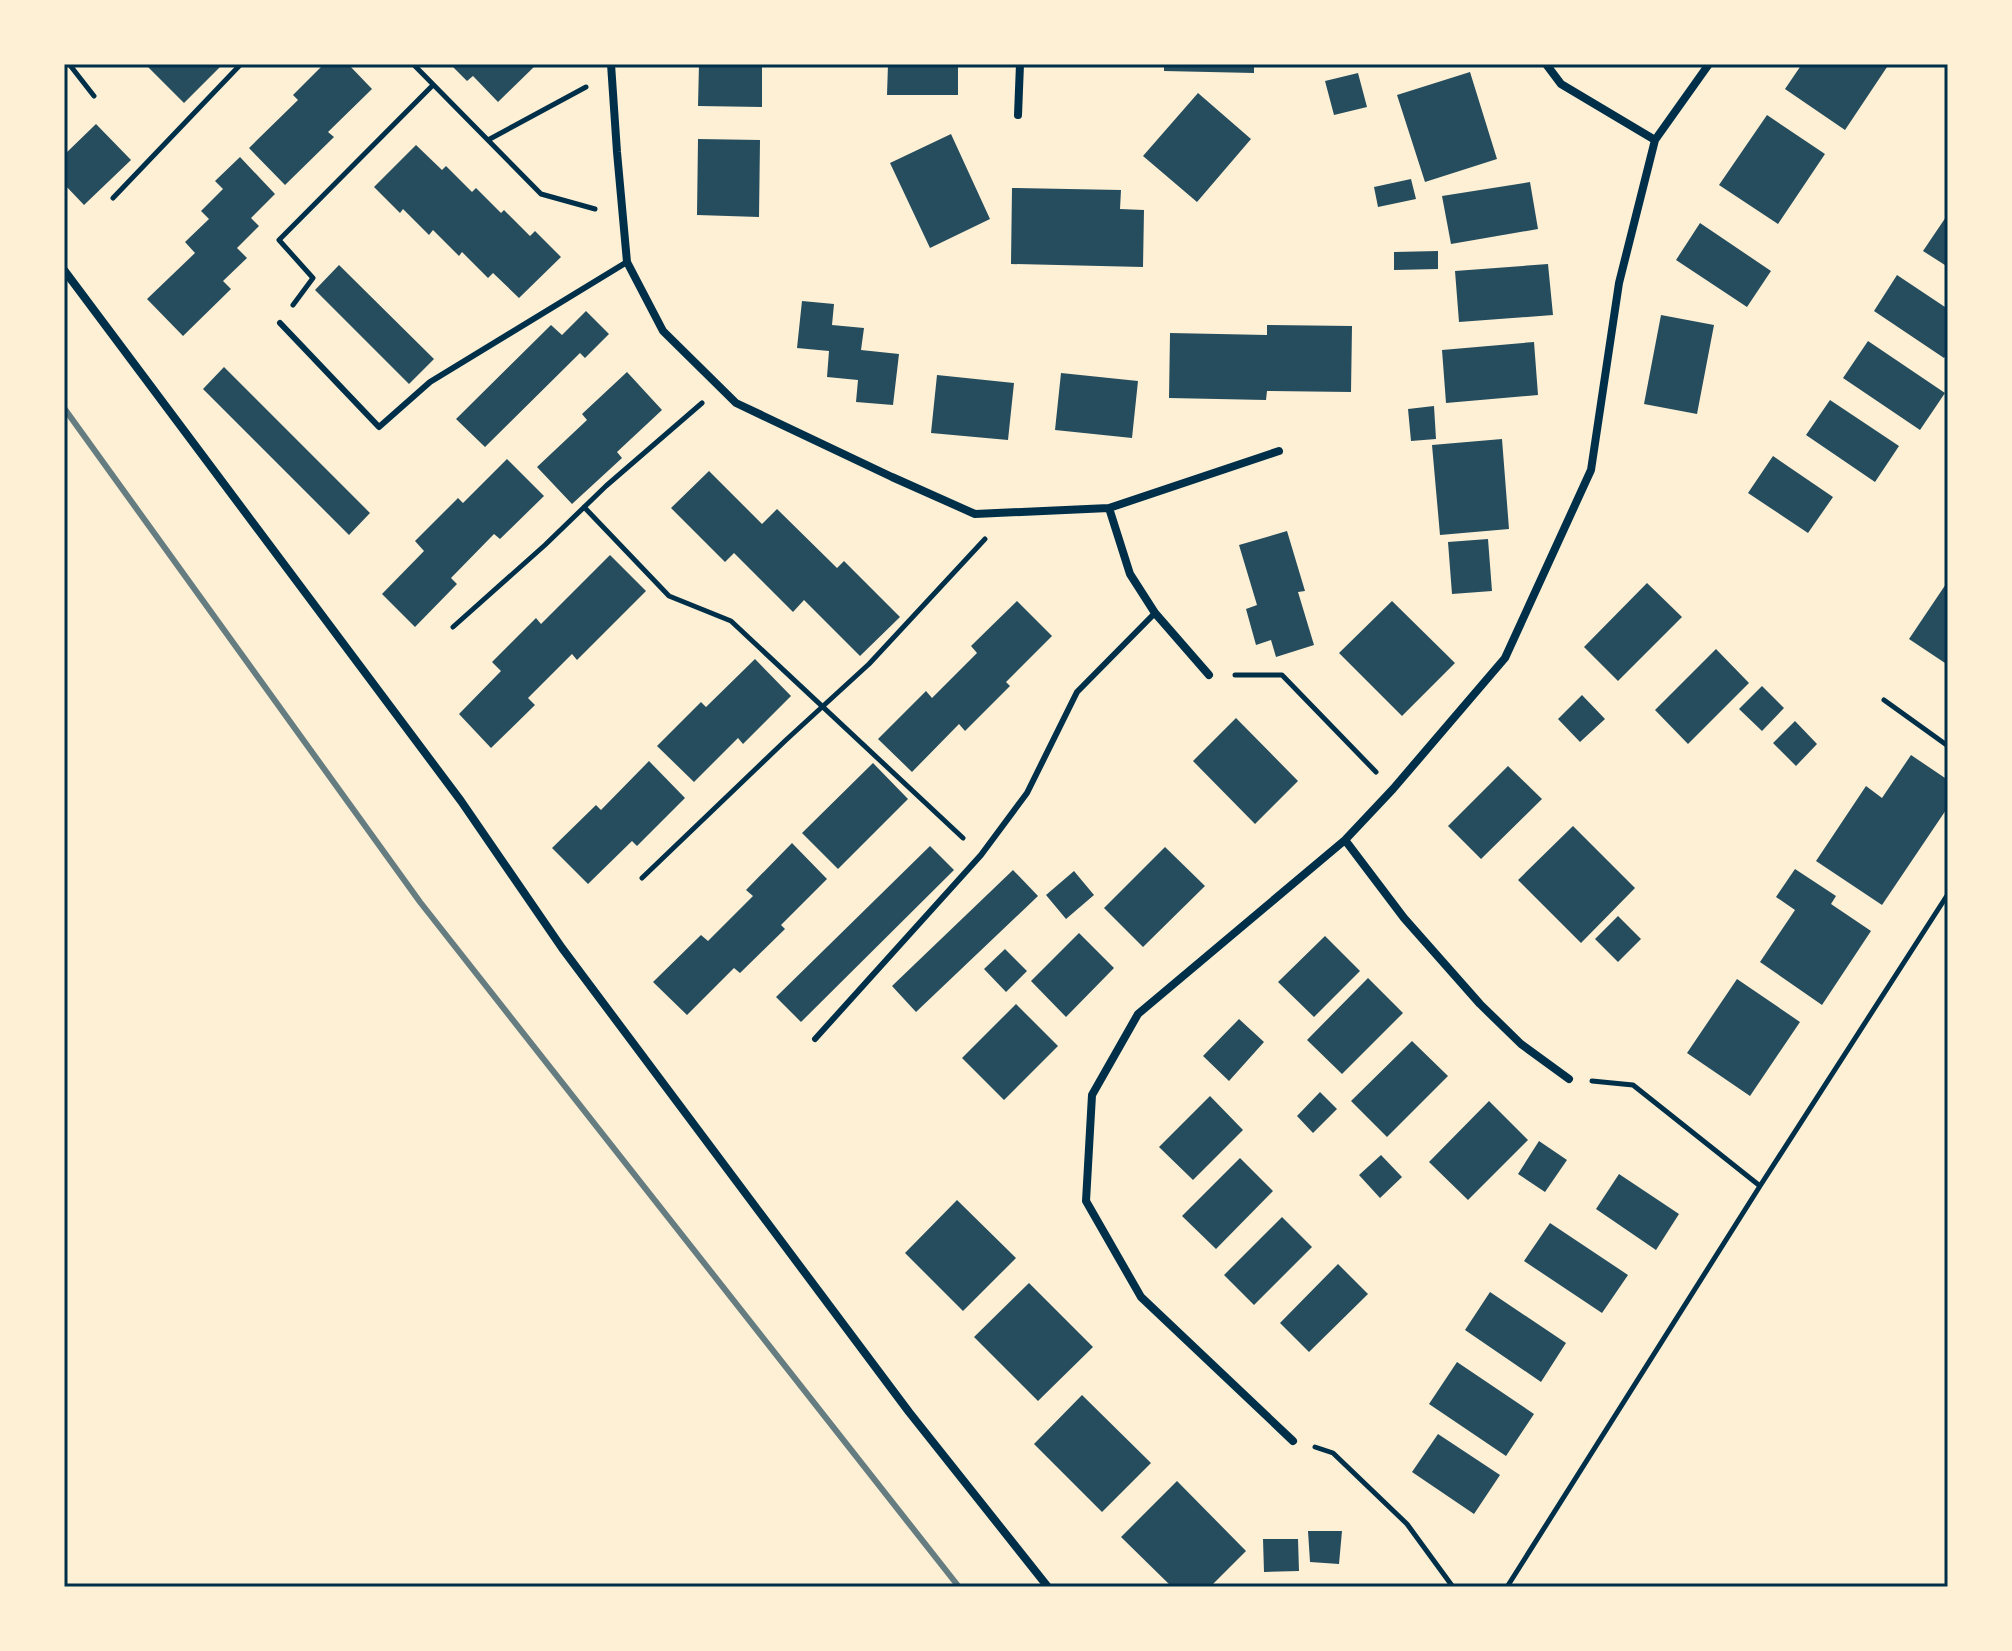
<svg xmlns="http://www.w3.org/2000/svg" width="2012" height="1651" font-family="'DM Sans',sans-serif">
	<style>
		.building { fill: #264d5e }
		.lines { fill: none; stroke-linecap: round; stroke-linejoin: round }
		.path { stroke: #003049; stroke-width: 5 }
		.service { stroke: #003049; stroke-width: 6 }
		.minor { stroke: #003049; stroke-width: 8 }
		.rail { stroke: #657d81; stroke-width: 6 }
		.neatline { fill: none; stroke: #003049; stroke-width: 3 }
	</style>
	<rect width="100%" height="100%" fill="#fdf0d5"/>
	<path class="building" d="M 145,64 L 217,64 L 220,67 L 184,103 Z
		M 324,64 L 348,64 L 372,89 L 328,132 L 334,137 L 285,185 L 249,148 L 298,100 L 293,95 Z
		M 450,64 L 537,64 L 498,102 L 473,76 L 467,81 Z
		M 699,64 L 762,64 L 762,107 L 698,106 Z
		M 888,64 L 958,64 L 958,95 L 887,95 Z
		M 1164,64 L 1254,64 L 1254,73 L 1164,71 Z
		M 1802,64 L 1889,64 L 1845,130 L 1785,89 Z
		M 1470,72 L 1497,159 L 1425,182 L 1397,95 Z
		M 1358,73 L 1367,107 L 1334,115 L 1325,81 Z
		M 1198,93 L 1251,139 L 1197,202 L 1143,156 Z
		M 1767,115 L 1825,154 L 1778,224 L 1719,185 Z
		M 96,124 L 131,160 L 84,205 L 64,184 L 64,155 Z
		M 951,134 L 990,219 L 930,248 L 890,163 Z
		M 698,139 L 760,140 L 759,217 L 697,215 Z
		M 416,145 L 442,170 L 446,166 L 472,192 L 476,188 L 501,213 L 504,210 L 530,236 L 535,231 L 561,257 L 519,298 L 493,273 L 488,278 L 462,252 L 459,256 L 433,230 L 429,235 L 403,209 L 400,213 L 374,187 Z
		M 240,157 L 275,194 L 251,218 L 259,226 L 237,248 L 247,258 L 223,281 L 231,289 L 183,336 L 147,299 L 195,253 L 185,242 L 209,219 L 201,211 L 223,189 L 215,181 Z
		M 1411,179 L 1416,199 L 1378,207 L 1374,187 Z
		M 1530,182 L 1538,229 L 1451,244 L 1442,196 Z
		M 1012,188 L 1121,190 L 1120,209 L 1144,210 L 1143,267 L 1011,264 Z
		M 1948,214 L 1948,267 L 1923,251 Z
		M 1700,223 L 1771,271 L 1747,307 L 1676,260 Z
		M 1438,251 L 1438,269 L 1394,270 L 1394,252 Z
		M 1548,264 L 1553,315 L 1459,322 L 1455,271 Z
		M 339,265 L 434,359 L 409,384 L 315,290 Z
		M 1897,275 L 1948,309 L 1948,353 L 1944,358 L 1874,311 Z
		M 802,301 L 834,304 L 832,325 L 864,328 L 861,350 L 899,354 L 893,405 L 856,402 L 858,380 L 827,377 L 829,351 L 797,348 Z
		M 586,311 L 609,334 L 585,358 L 580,353 L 485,447 L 456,419 L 551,325 L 562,335 Z
		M 1661,315 L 1714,325 L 1697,414 L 1644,404 Z
		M 1267,325 L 1352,326 L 1351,392 L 1267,391 L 1266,400 L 1169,398 L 1170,333 L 1267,335 Z
		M 1868,341 L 1945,393 L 1920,430 L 1843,378 Z
		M 1534,342 L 1538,395 L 1446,403 L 1442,350 Z
		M 224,367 L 370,513 L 349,535 L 203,389 Z
		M 627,372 L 662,410 L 617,452 L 622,458 L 572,504 L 537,467 L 587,420 L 582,414 Z
		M 1061,373 L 1138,381 L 1132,438 L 1055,430 Z
		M 937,375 L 1014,383 L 1008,440 L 931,433 Z
		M 1830,400 L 1899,446 L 1875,482 L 1806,435 Z
		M 1434,406 L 1436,439 L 1411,441 L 1408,409 Z
		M 1502,439 L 1509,529 L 1440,535 L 1432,445 Z
		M 1773,456 L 1833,497 L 1808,533 L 1748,493 Z
		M 507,459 L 544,496 L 500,539 L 494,534 L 451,578 L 457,584 L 415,627 L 382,594 L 424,551 L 415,541 L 458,498 L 463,503 Z
		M 709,471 L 762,524 L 777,509 L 837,568 L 844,561 L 900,617 L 860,656 L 804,600 L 793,612 L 734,553 L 725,562 L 671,508 Z
		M 1287,531 L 1305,591 L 1298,592 L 1314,645 L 1276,657 L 1271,640 L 1256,645 L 1246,609 L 1257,605 L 1239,545 Z
		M 1488,539 L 1492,591 L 1452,594 L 1448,542 Z
		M 610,555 L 646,591 L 577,660 L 572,654 L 528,698 L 535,705 L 491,748 L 459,714 L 501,671 L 492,662 L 536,618 L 541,624 Z
		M 1948,581 L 1948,665 L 1909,639 Z
		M 1647,583 L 1682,617 L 1618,681 L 1584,647 Z
		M 1017,601 L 1052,636 L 1006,682 L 1010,686 L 965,731 L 959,724 L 912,772 L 878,739 L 926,691 L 932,698 L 977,653 L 971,646 Z
		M 1392,601 L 1455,663 L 1402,716 L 1339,653 Z
		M 1716,649 L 1749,683 L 1688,744 L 1655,710 Z
		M 755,659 L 791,696 L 743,744 L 738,738 L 694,782 L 657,746 L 701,702 L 706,707 Z
		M 1762,686 L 1784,708 L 1762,731 L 1739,709 Z
		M 1582,695 L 1605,719 L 1580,742 L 1558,719 Z
		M 1236,718 L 1298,781 L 1255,824 L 1193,761 Z
		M 1795,721 L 1817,744 L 1796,766 L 1773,743 Z
		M 1911,755 L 1948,780 L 1948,807 L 1882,905 L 1816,861 L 1866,786 L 1882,798 Z
		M 649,761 L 685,798 L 637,846 L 632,841 L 588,884 L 552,848 L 596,805 L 601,810 Z
		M 873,763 L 908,799 L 838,869 L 802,833 Z
		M 1508,766 L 1542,799 L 1481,859 L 1448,826 Z
		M 1573,826 L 1635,888 L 1581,943 L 1518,880 Z
		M 792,843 L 827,879 L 781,925 L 785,929 L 740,973 L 734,968 L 687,1015 L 653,982 L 701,935 L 708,941 L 753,896 L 746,890 Z
		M 930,846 L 954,870 L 801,1022 L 776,997 Z
		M 1165,847 L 1205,886 L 1143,947 L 1104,908 Z
		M 1795,869 L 1836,896 L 1831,904 L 1871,931 L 1822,1005 L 1760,962 L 1795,910 L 1776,897 Z
		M 1013,870 L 1038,896 L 916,1012 L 892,986 Z
		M 1074,871 L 1094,895 L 1066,919 L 1046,895 Z
		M 1618,916 L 1641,939 L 1618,962 L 1595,939 Z
		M 1079,933 L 1114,968 L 1066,1017 L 1031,981 Z
		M 1325,936 L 1360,971 L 1314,1017 L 1278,982 Z
		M 1005,949 L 1027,971 L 1006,992 L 984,969 Z
		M 1368,978 L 1403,1013 L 1342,1074 L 1307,1040 Z
		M 1737,979 L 1800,1022 L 1750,1096 L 1687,1053 Z
		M 1016,1004 L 1058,1046 L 1004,1100 L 962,1058 Z
		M 1239,1019 L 1264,1042 L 1229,1081 L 1203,1056 Z
		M 1412,1041 L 1448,1076 L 1387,1137 L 1351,1101 Z
		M 1320,1092 L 1337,1109 L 1313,1133 L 1297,1116 Z
		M 1210,1096 L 1243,1130 L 1193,1180 L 1159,1147 Z
		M 1489,1101 L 1528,1140 L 1468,1200 L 1429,1162 Z
		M 1539,1141 L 1567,1160 L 1545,1192 L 1518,1174 Z
		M 1381,1155 L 1402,1177 L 1380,1198 L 1359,1175 Z
		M 1240,1158 L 1273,1191 L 1216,1249 L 1182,1216 Z
		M 1619,1174 L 1679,1214 L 1656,1250 L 1596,1209 Z
		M 957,1200 L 1016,1258 L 963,1311 L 905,1253 Z
		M 1282,1217 L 1312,1247 L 1254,1305 L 1224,1275 Z
		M 1550,1223 L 1628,1275 L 1602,1313 L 1524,1261 Z
		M 1338,1264 L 1368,1294 L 1309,1352 L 1280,1323 Z
		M 1029,1283 L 1093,1347 L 1038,1401 L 974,1337 Z
		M 1490,1292 L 1566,1343 L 1541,1382 L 1465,1330 Z
		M 1457,1362 L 1534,1414 L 1506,1456 L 1429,1404 Z
		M 1082,1395 L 1151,1463 L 1102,1512 L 1034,1444 Z
		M 1438,1434 L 1500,1475 L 1474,1514 L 1412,1472 Z
		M 1177,1481 L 1246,1551 L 1210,1587 L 1172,1587 L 1121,1537 Z
		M 1308,1531 L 1342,1531 L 1339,1564 L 1310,1562 Z
		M 1263,1539 L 1298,1539 L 1299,1571 L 1264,1572 Z"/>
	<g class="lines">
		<path class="path" d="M 69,64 L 94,96
			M 413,64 L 541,194 L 595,209
			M 488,140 L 586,87
			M 113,198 L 241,64
			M 293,305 L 313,278 L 279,240 L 433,85
			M 584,507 L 669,596 L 731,621 L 963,838
			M 453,627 L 545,545 L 606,486 L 702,403
			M 1235,675 L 1282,675 L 1376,772
			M 1884,700 L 1948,746
			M 642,878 L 786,740 L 869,664 L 985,539
			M 1592,1081 L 1633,1085 L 1760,1186
			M 1315,1447 L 1333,1453 L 1407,1524 L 1453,1587
			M 1507,1587 L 1760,1186 L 1948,894"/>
		<path class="service" d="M 280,323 L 379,427 L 430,382 L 627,262
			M 815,1039 L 981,855 L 1027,793 L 1077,692 L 1155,613"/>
		<path class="minor" d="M 611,64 L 617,152 L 627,262 L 663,331 L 736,403 L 892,477 L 975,514 L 1109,508 L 1279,451
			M 1546,64 L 1561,84 L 1655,140
			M 1018,115 L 1020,64
			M 64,270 L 461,801 L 562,948 L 909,1412 L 1048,1587
			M 1109,508 L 1130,574 L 1155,613 L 1209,675
			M 1345,840 L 1404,918 L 1480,1004 L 1521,1044 L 1569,1079
			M 1293,1441 L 1141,1297 L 1086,1201 L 1092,1095 L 1138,1014 L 1345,840 L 1393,789 L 1505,658 L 1591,470 L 1619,283 L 1655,140 L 1709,64"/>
		<path class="rail" d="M 64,408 L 420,902 L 959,1587"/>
	</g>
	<rect width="2012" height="1651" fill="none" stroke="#fdf0d5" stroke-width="132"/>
	<rect x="66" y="66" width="1880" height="1519" class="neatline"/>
</svg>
